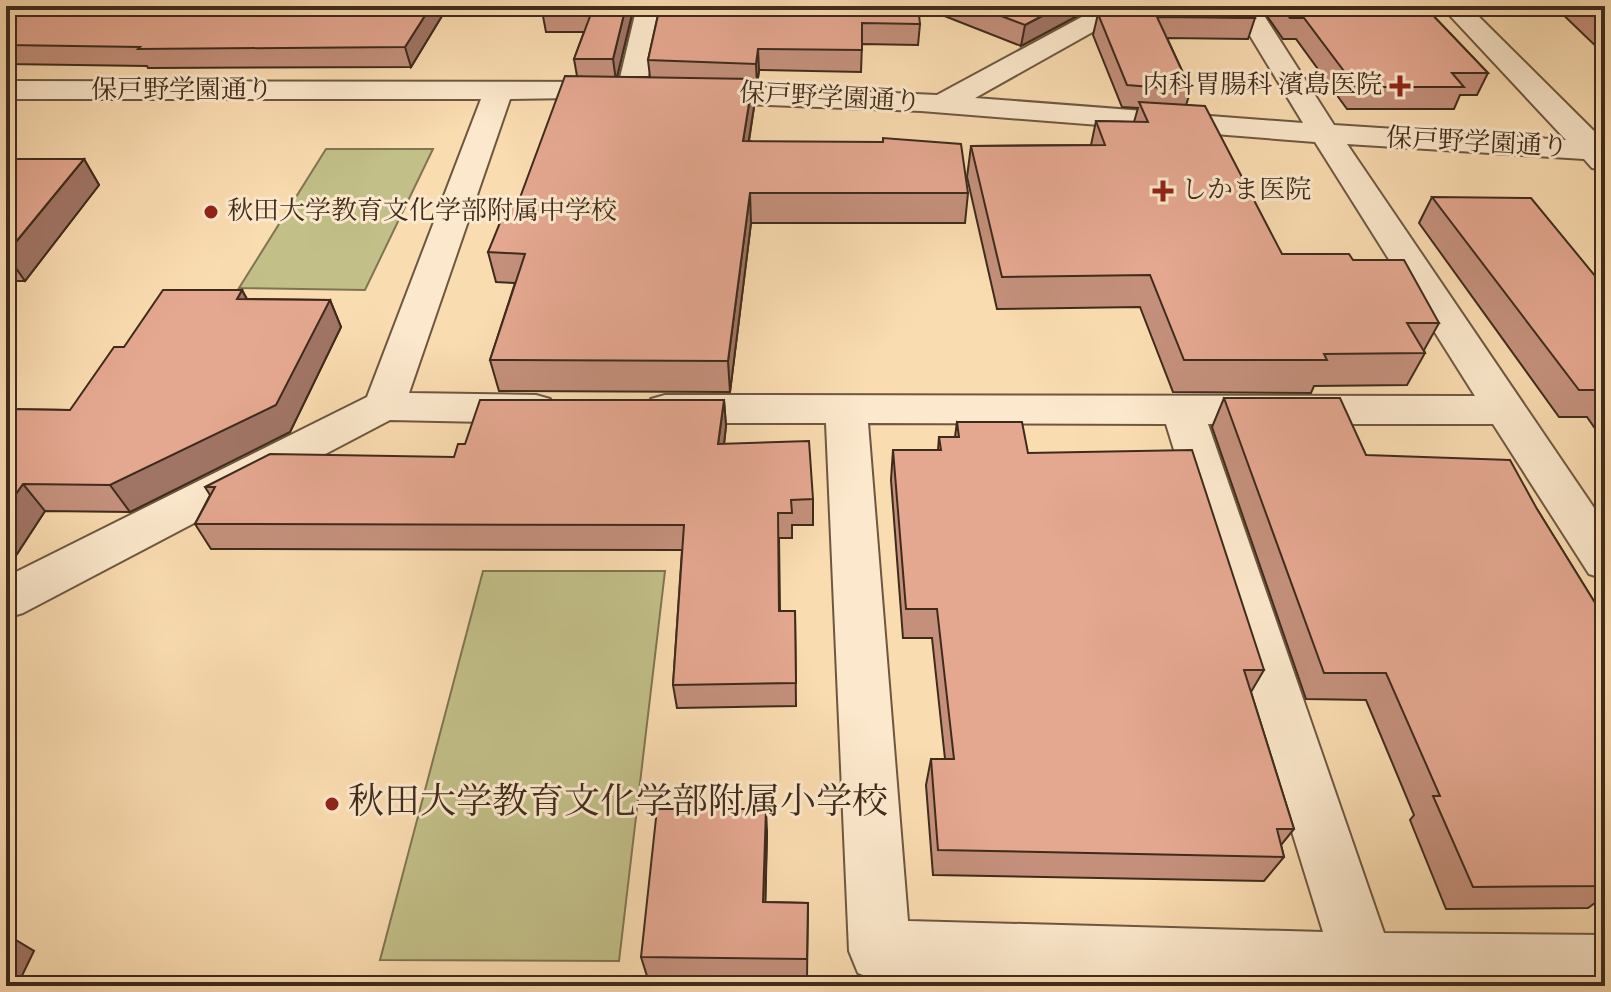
<svg xmlns="http://www.w3.org/2000/svg" width="1611" height="992" font-family="'Sorts Mill Goudy','Noto Serif JP',serif">
	<style>
		.green { fill: #c2bf88; stroke: #807552; stroke-width: 2 }
		.lines { fill: none; stroke-linecap: round; stroke-linejoin: round }
		.minor-casing { stroke: #6e5740; stroke-width: 4 }
		.minor { fill: #fce8cc; fill-rule: evenodd }
		.wall { fill: #c4907c; stroke: #3f2b1b; stroke-width: 2 }
		.shaded-wall { fill: #a07565; stroke: #3f2b1b; stroke-width: 2 }
		.building { fill: #e4a790; stroke: #3f2b1b; stroke-width: 2 }
		.poi-dot { fill: #8f2418; stroke: #fce8cc; stroke-width: 3 }
		.labels { text-anchor: middle; dominant-baseline: central; stroke-width: 6; stroke-linejoin: round; paint-order: stroke }
		.far-poi-label { font-size: 26px; fill: #3f2b1b; stroke: #fce8cc; text-anchor: start }
		.far-street-label { font-size: 26px; fill: #3f2b1b; stroke: #fce8cc }
		.near-poi-label { font-size: 36px; fill: #3f2b1b; stroke: #fce8cc; text-anchor: start }
	</style>
	<rect width="100%" height="100%" fill="#fadcb1"/>
	<filter id="stains"><feTurbulence type="fractalNoise" baseFrequency=".0025" numOctaves="4"/><feColorMatrix values="0 0 0 0 .2 0 0 0 0 .09 0 0 0 0 .02 0 0 0 .5 -.17"/></filter>
	<radialGradient id="worn" r=".72"><stop offset=".6" stop-color="#630" stop-opacity="0"/><stop offset="1" stop-color="#630" stop-opacity=".3"/></radialGradient>
	<path class="green" d="M 326,149 L 433,149 L 365,290 L 239,288 Z
		M 483,571 L 665,571 L 619,961 L 380,960 Z"/>
	<g class="lines">
		<defs>
			<path id="minor" d="M 637,6 L 663,6 L 645,91 L 641,97 L 510,99 L 409,393 L 536,395 L 550,399 L 556,409 L 550,419 L 536,423 L 390,420 L 23,613 L 6,618 L 6,577 L 367,397 L 481,99 L 6,99 L 6,81 L 619,82 Z
				M 1102,6 L 1134,6 L 1130,11 L 975,98 L 1303,123 L 1232,6 L 1258,6 L 1334,125 L 1566,140 L 1441,6 L 1468,6 L 1605,142 L 1603,170 L 1592,168 L 1584,159 L 1347,144 L 1605,524 L 1605,579 L 1589,574 L 1493,424 L 1208,424 L 1384,933 L 1605,935 L 1605,986 L 1039,986 L 880,982 L 858,973 L 849,951 L 826,423 L 665,423 L 651,419 L 645,409 L 651,399 L 665,395 L 1475,396 L 1315,142 L 921,111 L 692,102 L 682,99 L 678,93 L 682,87 L 692,84 L 937,95 ZM 868,423 L 1166,424 L 1323,932 L 908,921 Z"/>
		</defs>
		<use href="#minor" class="minor-casing"/>
		<use href="#minor" class="minor"/>
	</g>
	<path class="wall" d="M 6,6 L 448,6 L 411,67 L 148,68 L 147,66 L 6,64 Z
		M 634,6 L 617,77 L 650,77 L 648,60 L 660,6 L 920,24 L 918,45 L 862,44 L 861,72 L 759,70 L 757,86 L 753,85 L 754,107 L 749,141 L 968,193 L 965,223 L 751,223 L 730,392 L 499,391 L 490,360 L 515,283 L 496,282 L 488,252 L 518,203 L 577,76 L 574,59 L 584,32 L 546,32 L 542,11 Z
		M 919,6 L 1096,6 L 1021,46 Z
		M 1260,6 L 1424,6 L 1488,73 L 1477,95 L 1460,95 L 1454,109 L 1347,109 L 1296,39 L 1283,39 Z
		M 1554,6 L 1605,6 L 1605,55 Z
		M 1098,14 L 1255,18 L 1248,39 L 1167,38 L 1191,90 L 1186,105 L 1282,254 L 1353,260 L 1439,323 L 1424,350 L 1425,353 L 1407,385 L 1314,386 L 1311,393 L 1173,392 L 1140,307 L 997,309 L 967,177 L 971,146 L 1091,145 L 1096,121 L 1134,122 L 1138,108 L 1122,107 L 1093,35 Z
		M 6,159 L 84,159 L 99,185 L 25,281 L 6,281 Z
		M 1432,197 L 1605,288 L 1605,443 L 1587,417 L 1559,417 L 1419,223 Z
		M 242,290 L 247,299 L 330,300 L 341,327 L 290,432 L 130,512 L 45,511 L 17,554 L 6,553 L 6,409 L 70,410 Z
		M 1224,398 L 1366,455 L 1537,509 L 1605,619 L 1605,900 L 1599,900 L 1588,908 L 1446,909 L 1410,820 L 1414,815 L 1366,700 L 1306,699 L 1212,427 Z
		M 724,400 L 726,426 L 724,444 L 813,499 L 813,525 L 792,525 L 792,538 L 779,538 L 780,611 L 795,611 L 796,706 L 677,708 L 673,685 L 682,550 L 211,549 L 195,524 L 210,495 L 205,487 L 454,457 L 465,444 Z
		M 957,422 L 1028,453 L 1264,670 L 1251,692 L 1294,829 L 1281,845 L 1284,857 L 1264,881 L 933,875 L 926,785 L 931,759 L 945,759 L 932,638 L 903,638 L 891,480 L 893,450 L 938,450 L 939,437 L 955,437 Z
		M 767,832 L 765,902 L 808,903 L 807,978 L 647,976 L 641,957 Z"/>
	<path class="shaded-wall" d="M 431,6 L 448,6 L 411,67 L 405,47 Z
		M 626,6 L 634,6 L 616,81 L 613,59 Z
		M 1061,6 L 1096,6 L 1021,46 L 1025,25 Z
		M 758,49 L 759,70 L 757,86 L 756,64 Z
		M 753,79 L 754,107 L 744,170 L 743,141 Z
		M 84,159 L 99,185 L 25,281 L 6,254 Z
		M 750,193 L 751,223 L 730,392 L 728,361 Z
		M 242,290 L 256,317 L 237,299 Z
		M 330,300 L 341,327 L 290,432 L 130,512 L 110,485 Z
		M 724,400 L 726,426 L 721,470 L 718,444 Z
		M 23,484 L 45,511 L 17,554 L 6,541 L 6,508 Z
		M 766,809 L 767,832 L 765,923 L 763,902 Z
		M 6,934 L 34,951 L 17,986 L 6,986 Z"/>
	<path class="building" d="M 6,6 L 431,6 L 405,47 L 138,49 L 140,47 L 6,45 Z
		M 544,6 L 626,6 L 613,59 L 574,59 L 592,11 L 542,11 Z
		M 660,6 L 918,6 L 920,24 L 862,23 L 862,50 L 758,49 L 756,64 L 648,60 Z
		M 975,6 L 1061,6 L 1025,25 Z
		M 1112,6 L 1248,6 L 1255,18 L 1157,17 L 1191,90 L 1127,85 L 1098,14 Z
		M 1281,6 L 1424,6 L 1488,73 L 1452,73 L 1464,87 L 1356,87 L 1304,18 L 1290,18 Z
		M 1595,6 L 1605,6 L 1605,15 Z
		M 565,76 L 753,79 L 743,141 L 883,142 L 883,138 L 961,144 L 968,193 L 750,193 L 728,361 L 490,360 L 525,254 L 488,252 L 508,203 L 518,203 Z
		M 1139,102 L 1205,106 L 1282,254 L 1349,254 L 1353,260 L 1404,260 L 1439,323 L 1407,323 L 1425,353 L 1324,354 L 1327,360 L 1184,360 L 1150,275 L 1002,277 L 971,146 L 1105,145 L 1096,121 L 1148,122 Z
		M 6,159 L 84,159 L 6,254 Z
		M 1432,197 L 1531,198 L 1605,288 L 1605,390 L 1579,390 Z
		M 163,290 L 242,290 L 237,299 L 330,300 L 276,405 L 110,485 L 23,484 L 6,508 L 6,409 L 70,410 L 114,347 L 124,347 Z
		M 1224,398 L 1340,398 L 1366,455 L 1510,460 L 1537,509 L 1605,619 L 1605,886 L 1473,887 L 1433,796 L 1440,796 L 1386,673 L 1324,673 Z
		M 480,400 L 724,400 L 718,444 L 809,441 L 813,499 L 791,500 L 792,513 L 778,513 L 779,611 L 795,611 L 796,683 L 673,685 L 684,525 L 195,524 L 215,487 L 205,487 L 270,454 L 454,457 L 458,444 L 465,444 Z
		M 957,422 L 1022,422 L 1028,453 L 1192,450 L 1264,670 L 1244,670 L 1294,829 L 1277,829 L 1284,857 L 938,850 L 931,759 L 954,759 L 937,609 L 906,609 L 893,450 L 941,450 L 939,437 L 959,437 Z
		M 657,809 L 766,809 L 763,902 L 808,903 L 807,959 L 641,957 Z"/>
	<g class="poi-dot">
		<path d="M1396 74h8v8h8v8h-8v8h-8v-8h-8v-8h8z"/>
		<path d="M1159 179h8v8h8v8h-8v8h-8v-8h-8v-8h8z"/>
		<circle cx="211" cy="212" r="8"/>
		<circle cx="332" cy="804" r="8"/>
	</g>
	<g class="labels">
		<g class="far-poi-label">
			<text x="1382" y="86" text-anchor="end">内科胃腸科 濱島医院</text>
			<text x="1181" y="191">しかま医院</text>
			<text x="227" y="212">秋田大学教育文化学部附属中学校</text>
		</g>
		<g class="far-street-label">
			<text x="182" y="91">保戸野学園通り</text>
			<text transform="translate(830 99) rotate(3)">保戸野学園通り</text>
			<text transform="translate(1477 144) rotate(3)">保戸野学園通り</text>
		</g>
		<g class="near-poi-label">
			<text x="348" y="804">秋田大学教育文化学部附属小学校</text>
		</g>
	</g>
	<rect width="1611" height="992" fill="none" stroke="#fadcb1" stroke-width="32"/>
	<rect x="8" y="8" width="1595" height="976" fill="none" stroke="#3f2b1b" stroke-width="4"/>
	<rect x="16" y="16" width="1579" height="960" fill="none" stroke="#3f2b1b" stroke-width="2"/>
	<rect width="100%" height="100%" filter="url(#stains)"/>
	<rect width="100%" height="100%" fill="url(#worn)"/>
</svg>
